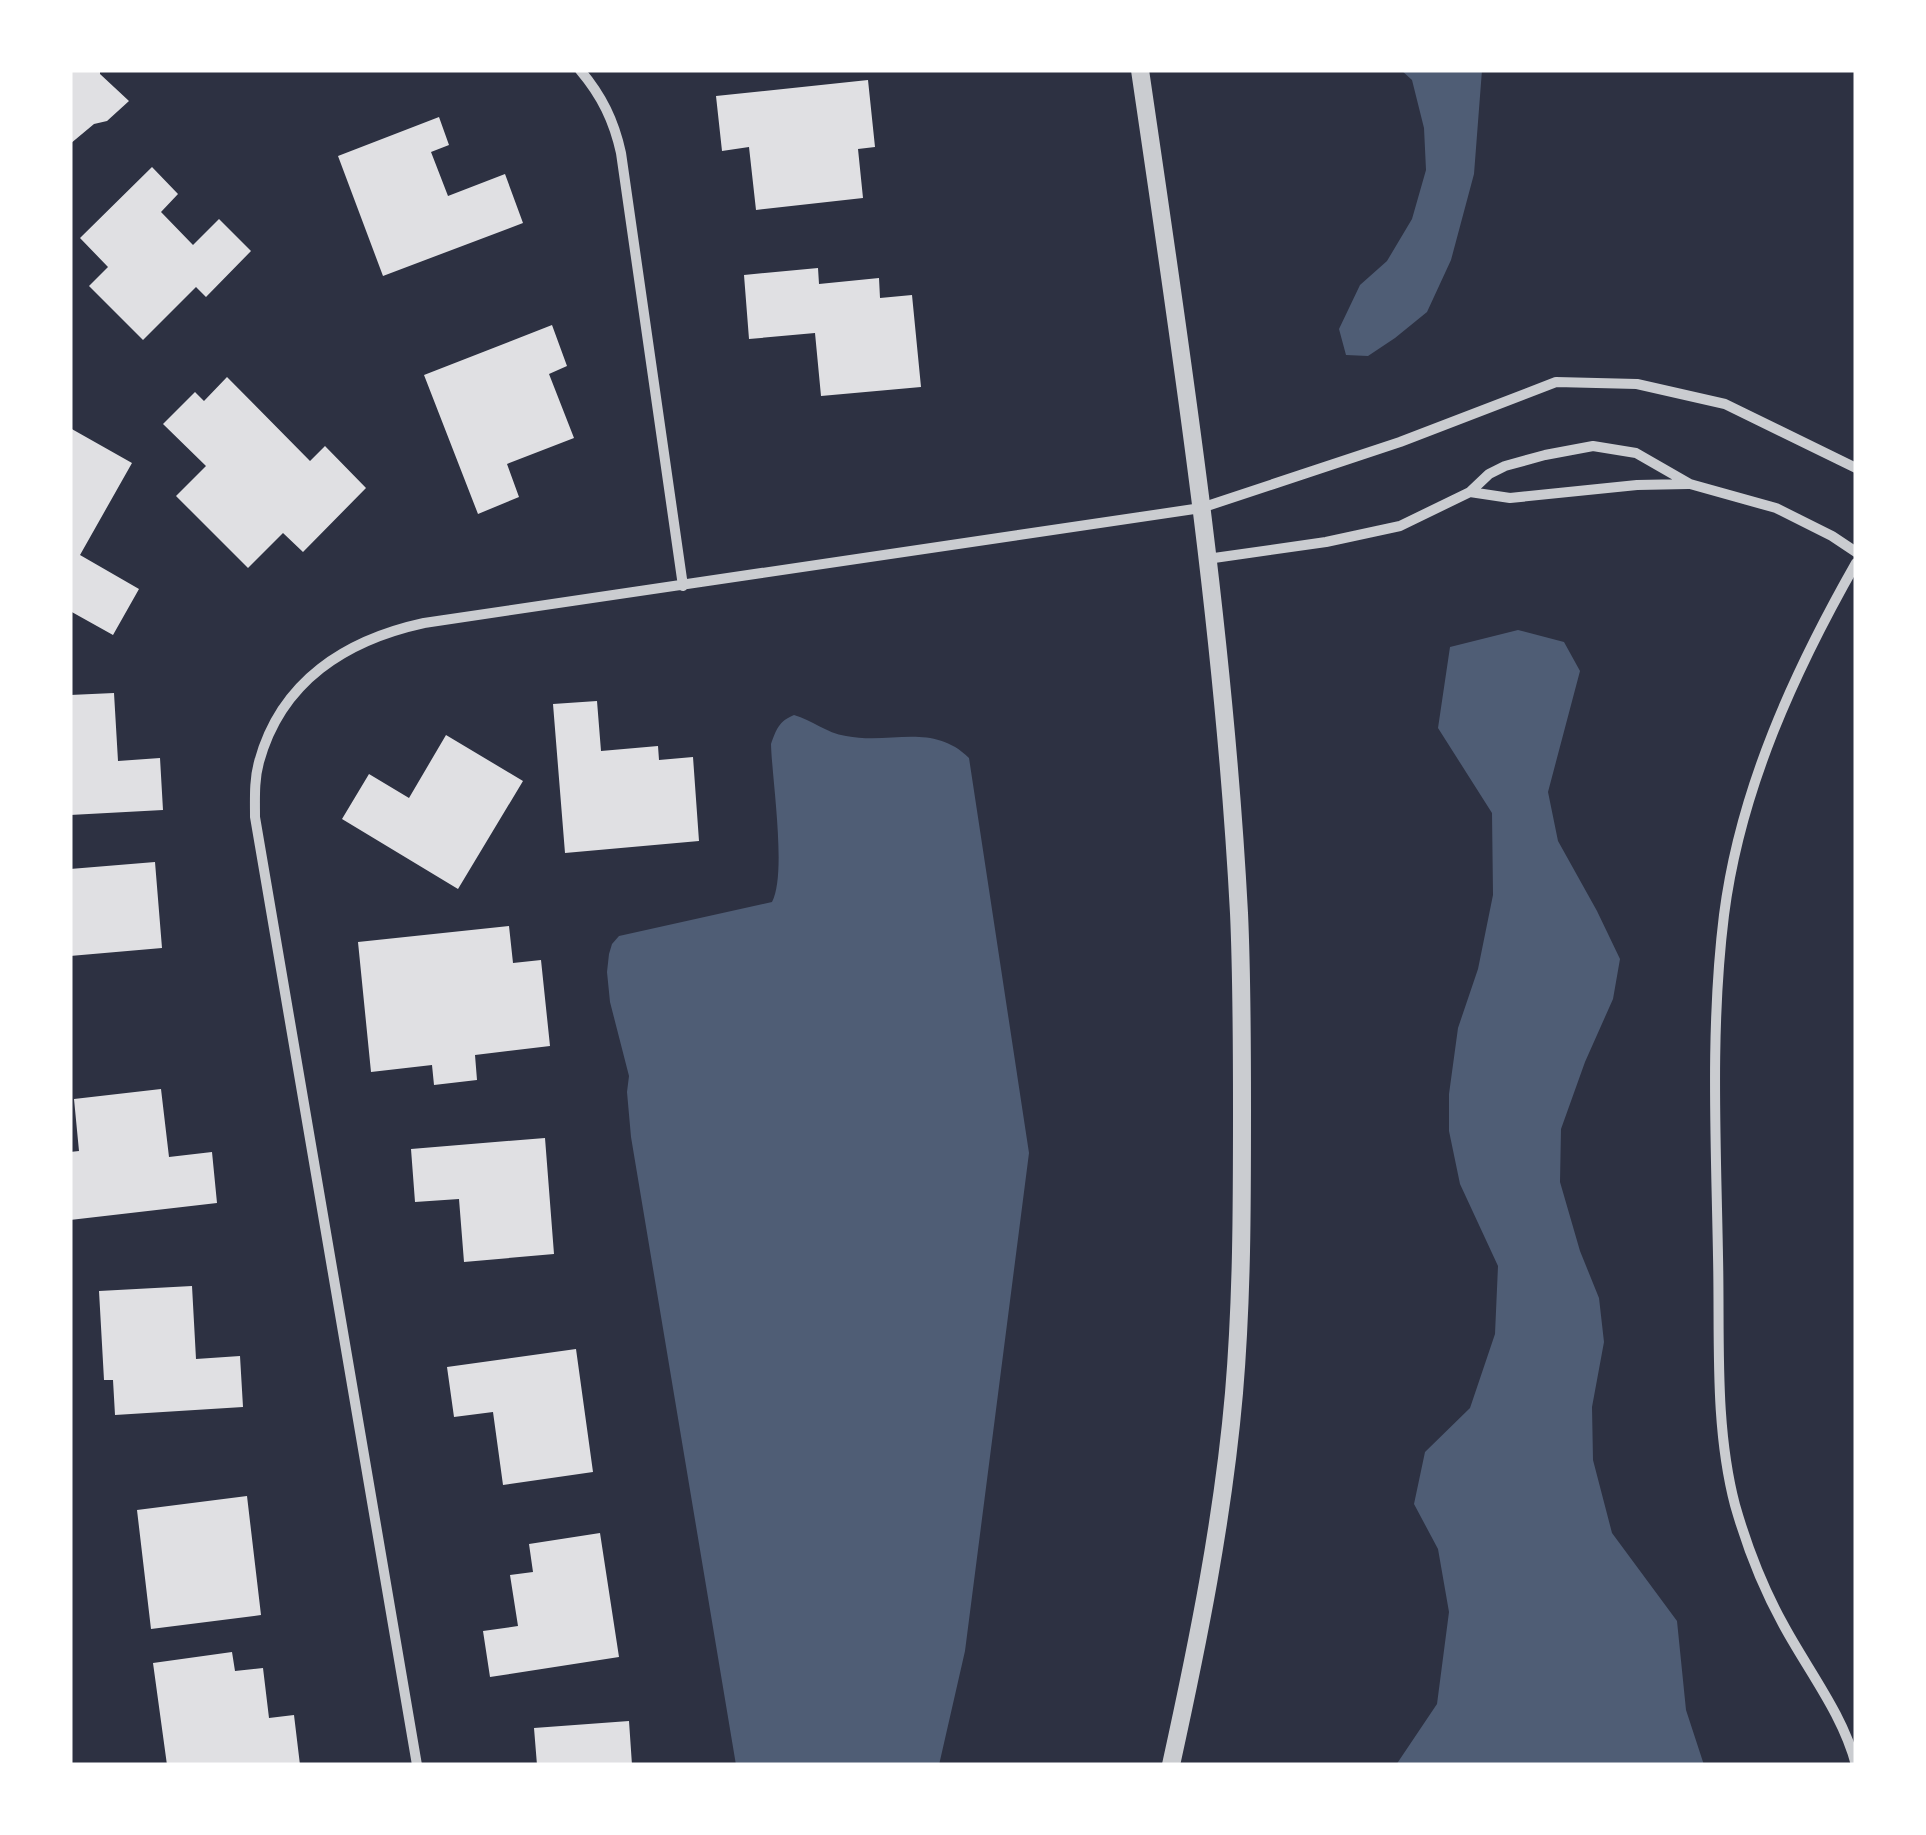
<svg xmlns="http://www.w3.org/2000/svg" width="1926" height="1835" font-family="'IBM Plex Serif',serif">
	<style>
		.water { fill: #4f5d75 }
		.building { fill: #e0e0e3 }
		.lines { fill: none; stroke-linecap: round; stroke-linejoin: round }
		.minor { stroke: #caccd0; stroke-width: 10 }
		.tertiary { stroke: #caccd0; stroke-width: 18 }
	</style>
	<rect width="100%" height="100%" fill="#2d3142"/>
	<path class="water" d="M 1401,70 L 1482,70 L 1474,174 L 1451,260 L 1427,312 L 1395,338 L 1368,356 L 1346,355 L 1339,329 L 1360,285 L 1387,261 L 1412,219 L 1426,170 L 1424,128 L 1412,80 Z
		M 1518,630 L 1564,642 L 1580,671 L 1548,792 L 1558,841 L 1597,911 L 1620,959 L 1613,999 L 1585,1062 L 1561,1129 L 1560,1182 L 1580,1251 L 1599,1298 L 1604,1342 L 1592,1407 L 1593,1460 L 1612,1533 L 1677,1621 L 1686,1710 L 1704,1765 L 1396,1765 L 1437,1704 L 1449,1612 L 1438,1549 L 1414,1504 L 1425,1452 L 1470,1408 L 1495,1334 L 1498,1266 L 1460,1184 L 1449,1131 L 1449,1094 L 1458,1028 L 1478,969 L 1493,895 L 1492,813 L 1438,728 L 1450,647 Z
		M 794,715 C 812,720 826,733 846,736 C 891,745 932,722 969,758 L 1029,1153 L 965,1651 L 939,1765 L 736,1765 L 631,1137 L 627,1092 L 629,1076 L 610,1002 L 607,972 L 609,954 L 612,944 L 619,936 L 772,902 C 787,874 772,780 771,744 C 776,730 779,721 794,715 Z"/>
	<path class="building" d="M 70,70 L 100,70 L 100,74 L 129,101 L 107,121 L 94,124 L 70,144 Z
		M 868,80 L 875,147 L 858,149 L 863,198 L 756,210 L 749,147 L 722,151 L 716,96 Z
		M 439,117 L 449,145 L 431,152 L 448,196 L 505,174 L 523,223 L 383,276 L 338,156 Z
		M 152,167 L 178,194 L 161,212 L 193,245 L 219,219 L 251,251 L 206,297 L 196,287 L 143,340 L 89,286 L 108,267 L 80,238 Z
		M 818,268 L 819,284 L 879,278 L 880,298 L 912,295 L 921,387 L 821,396 L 815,333 L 749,339 L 744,275 Z
		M 552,325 L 567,366 L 549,374 L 574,438 L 507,464 L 519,497 L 478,514 L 424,375 Z
		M 227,377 L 310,461 L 325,446 L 366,488 L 303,552 L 283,533 L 248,568 L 176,496 L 206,466 L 163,424 L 195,392 L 204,401 Z
		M 70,428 L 132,463 L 80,555 L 139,589 L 113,635 L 70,611 Z
		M 114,693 L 118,761 L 160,758 L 163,810 L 70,815 L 70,695 Z
		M 597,701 L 601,751 L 658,746 L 659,760 L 693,757 L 699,841 L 565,853 L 553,704 Z
		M 446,735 L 523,781 L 458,889 L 342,819 L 369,774 L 409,798 Z
		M 155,862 L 162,948 L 70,956 L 70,869 Z
		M 509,926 L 513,963 L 541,960 L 550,1046 L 475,1055 L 477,1080 L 434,1085 L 432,1065 L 371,1072 L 358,942 Z
		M 161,1089 L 169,1157 L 212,1152 L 217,1203 L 70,1220 L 70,1152 L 79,1151 L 74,1099 Z
		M 545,1138 L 554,1254 L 464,1262 L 459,1199 L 415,1202 L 411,1149 Z
		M 192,1286 L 196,1359 L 240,1356 L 243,1407 L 115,1415 L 113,1380 L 104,1380 L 99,1291 Z
		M 576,1349 L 593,1472 L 503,1485 L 493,1412 L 454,1417 L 447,1367 Z
		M 247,1496 L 261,1615 L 151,1629 L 137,1510 Z
		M 600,1533 L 619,1657 L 490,1677 L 483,1631 L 518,1626 L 510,1575 L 533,1572 L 529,1544 Z
		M 232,1652 L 235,1671 L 263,1668 L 269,1718 L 294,1715 L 300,1765 L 167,1765 L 153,1663 Z
		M 629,1721 L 632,1765 L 537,1765 L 534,1728 Z"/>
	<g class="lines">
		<path class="minor" d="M 580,70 C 602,96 614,121 621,153 L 683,586
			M 1470,492 L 1510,498 L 1637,485 L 1688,484
			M 1207,559 L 1326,542 L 1400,526 L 1470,492 L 1489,474 L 1505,466 L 1545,455 L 1593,446 L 1636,453 L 1690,484 L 1776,508 L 1832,536 L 1856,552
			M 1856,563 C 1794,672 1740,790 1724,915 C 1710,1028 1716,1142 1718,1256 C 1720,1337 1714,1425 1735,1505 C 1747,1547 1762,1586 1783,1624 C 1807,1669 1843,1714 1856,1765
			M 417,1765 L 255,817 C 255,798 254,780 259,762 C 281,681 346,640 424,623 L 1201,508 L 1400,442 L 1556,382 L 1637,384 L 1725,404 L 1856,468"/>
		<path class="tertiary" d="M 1140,70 C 1181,350 1224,630 1239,913 C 1242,979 1242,1045 1242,1110 C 1242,1205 1242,1299 1234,1393 C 1223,1519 1198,1642 1171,1765"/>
	</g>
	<rect width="1926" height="1835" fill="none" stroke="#ffffff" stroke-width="145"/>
</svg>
